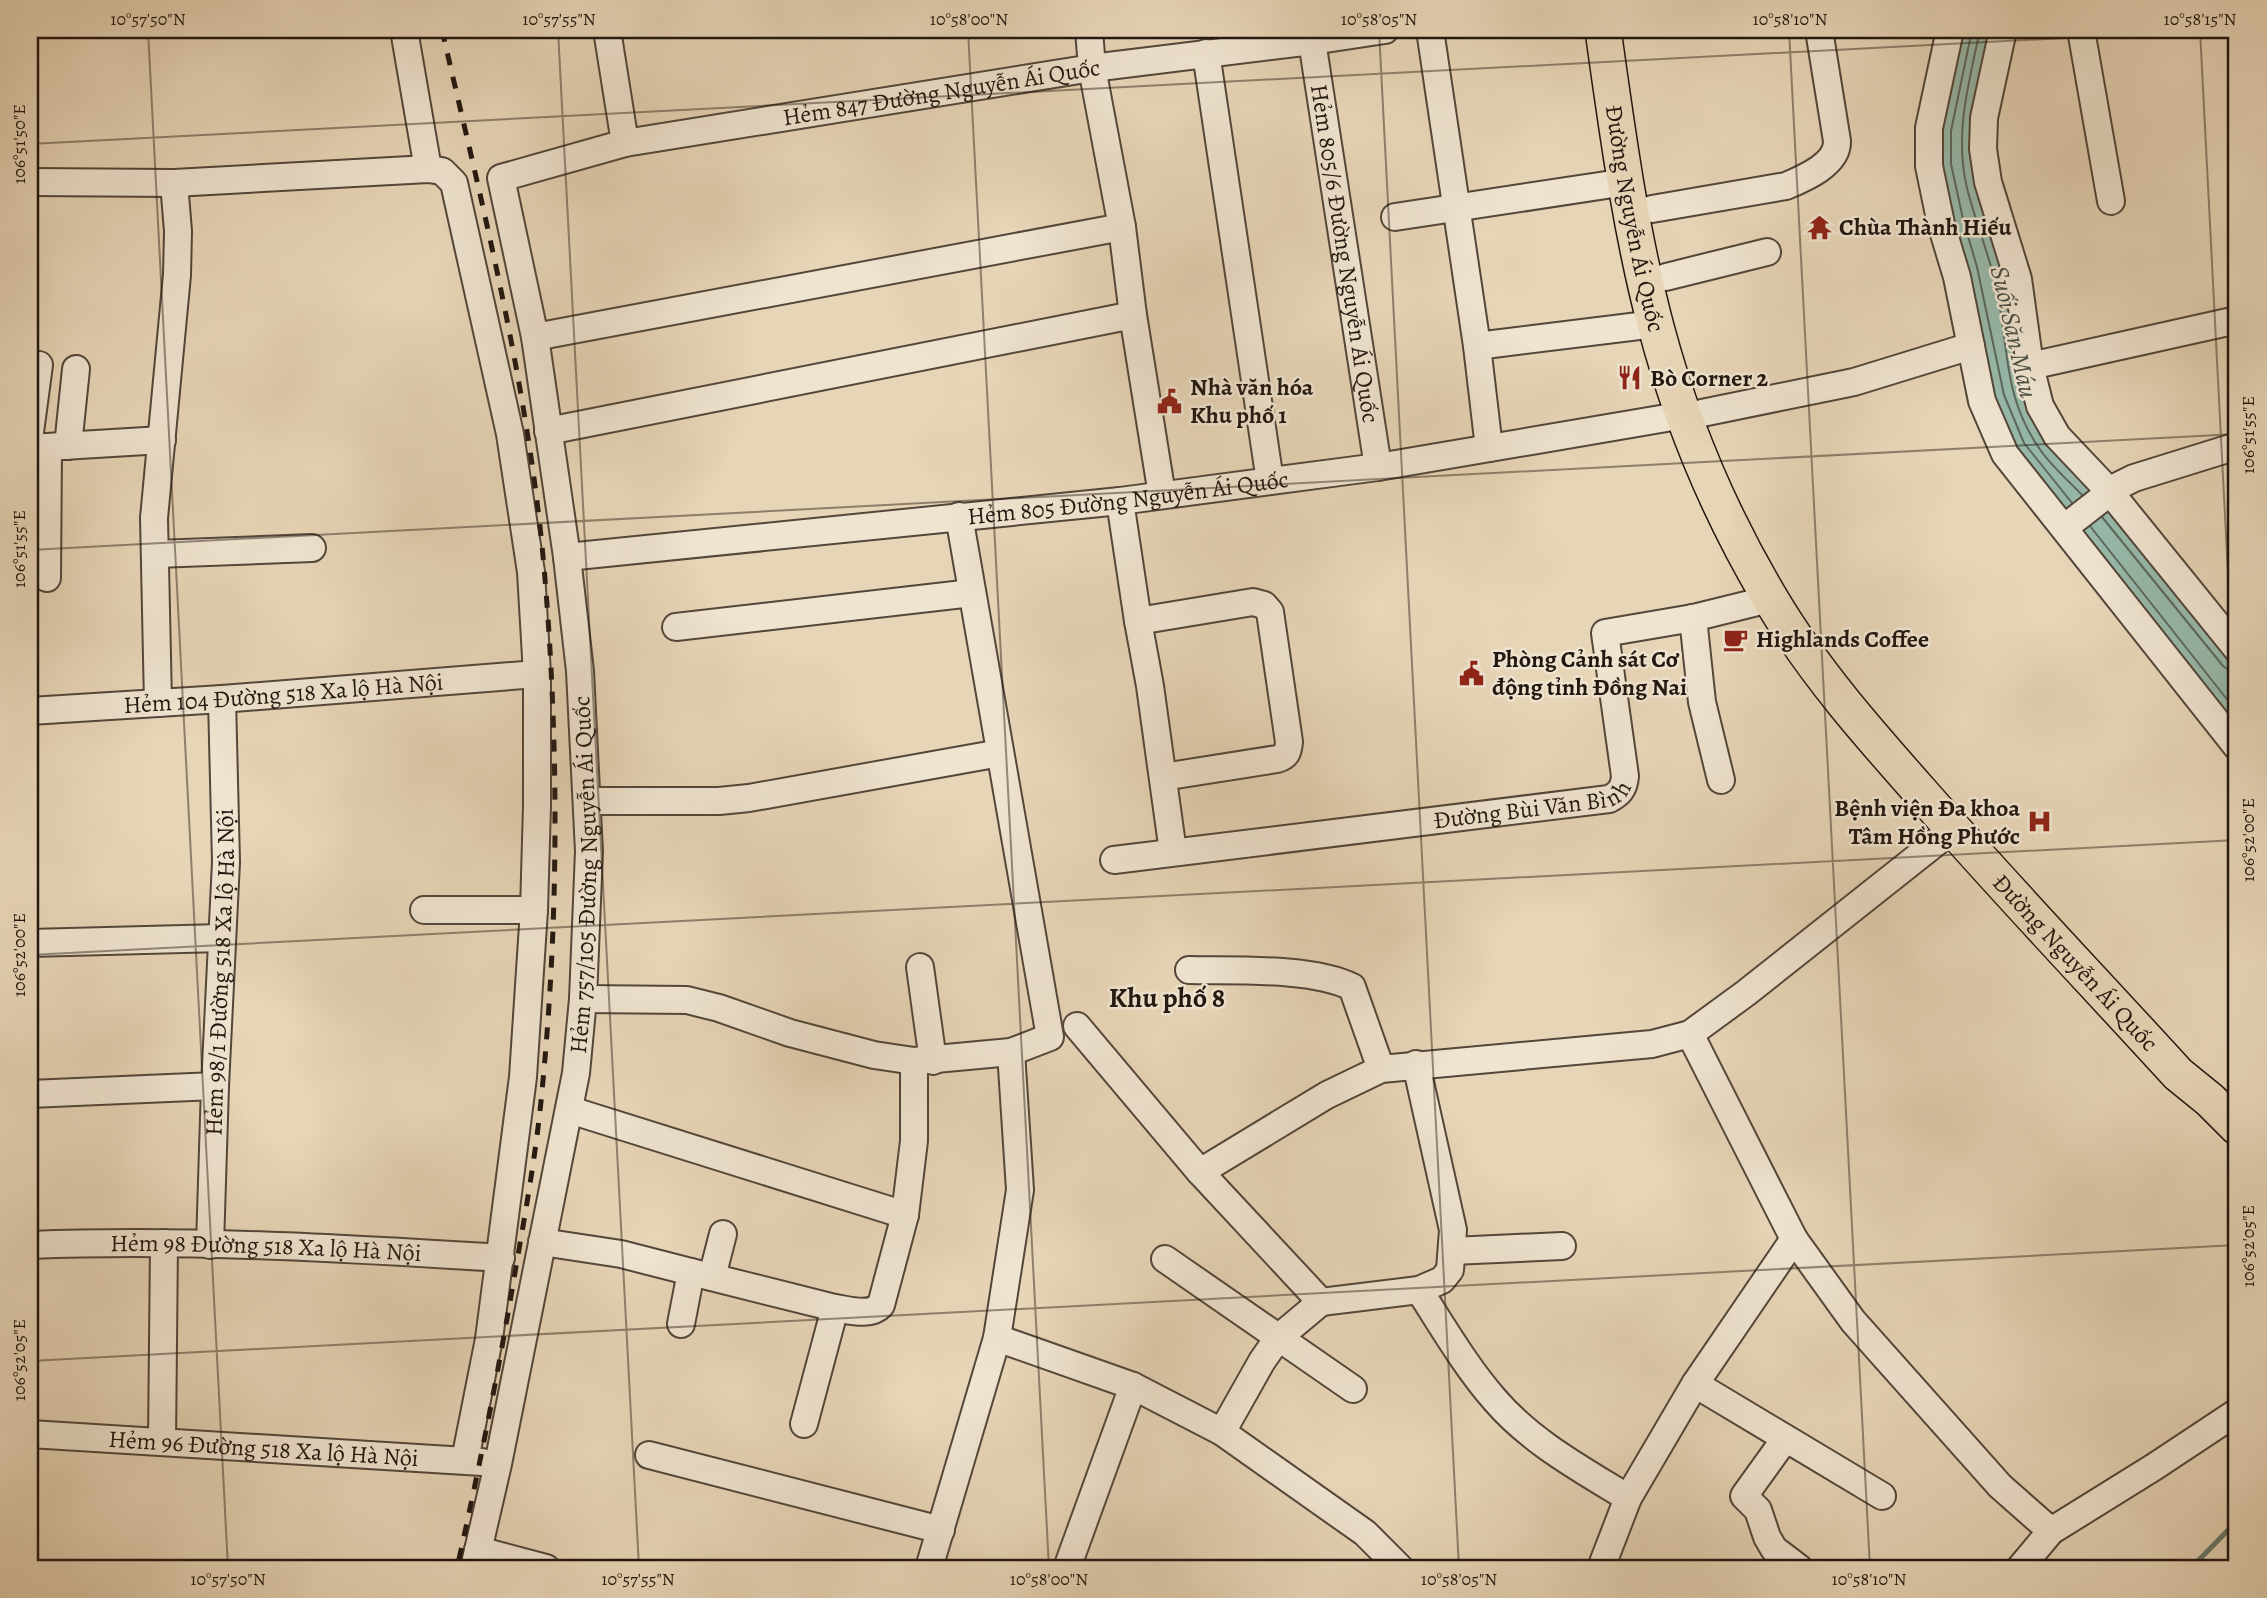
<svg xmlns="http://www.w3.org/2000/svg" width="2267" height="1598" font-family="Alegreya,serif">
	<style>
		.water { fill: #97b9aa; stroke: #68786c; stroke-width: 2 }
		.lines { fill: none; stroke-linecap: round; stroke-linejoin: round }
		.shore { stroke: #5c685d; stroke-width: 2 }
		.stream { stroke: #68786c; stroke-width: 5 }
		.minor-casing { stroke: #53463a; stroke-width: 30 }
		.major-casing { stroke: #221710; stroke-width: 38 }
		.minor { stroke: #efe4d0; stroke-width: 26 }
		.major { stroke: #e7d5b7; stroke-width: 35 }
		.rail { stroke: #221710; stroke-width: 5; stroke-dasharray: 12 12; stroke-linecap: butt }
		.ticks { fill: none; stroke: #221710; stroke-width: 2; stroke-opacity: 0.45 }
		.labels { text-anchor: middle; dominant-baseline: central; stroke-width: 5; stroke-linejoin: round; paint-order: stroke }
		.street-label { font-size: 24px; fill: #221710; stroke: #efe4d0 }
		.poi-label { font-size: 24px; font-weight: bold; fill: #221710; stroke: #efe4d0; text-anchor: start }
		.water-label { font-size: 26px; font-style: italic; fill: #4b5046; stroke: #efe4d0 }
		.quarter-label { font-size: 28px; font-weight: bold; fill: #221710; stroke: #efe4d0 }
		.neatline { fill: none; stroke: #221710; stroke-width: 2.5 }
		.ticks-label { font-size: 18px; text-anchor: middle; fill: #221710 }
	</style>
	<rect width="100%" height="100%" fill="#e7d5b7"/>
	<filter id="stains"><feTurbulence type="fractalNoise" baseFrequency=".00286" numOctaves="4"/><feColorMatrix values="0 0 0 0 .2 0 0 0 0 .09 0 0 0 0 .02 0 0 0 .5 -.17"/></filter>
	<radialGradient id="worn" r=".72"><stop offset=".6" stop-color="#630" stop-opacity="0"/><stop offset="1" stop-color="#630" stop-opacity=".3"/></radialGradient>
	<path class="water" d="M 1957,30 L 1997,30 L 1977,122 L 2011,279 L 2035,408 L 2237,659 L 2237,737 L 2010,451 L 1988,399 L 1935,166 Z"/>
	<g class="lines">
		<path class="shore" d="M 1972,30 L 1951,131 L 1951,164 L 1963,219 L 1977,267 L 2004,395 L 2024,443 L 2072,503
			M 1980,30 C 1969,82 1954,134 1967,188 C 1975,220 1988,252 1996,285 C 2009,343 2002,395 2039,448 C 2050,465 2068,480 2082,495
			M 2102,517 L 2223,666 L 2230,671 L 2237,672
			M 2090,526 L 2237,712"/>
		<path class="stream" d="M 2191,1568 L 2237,1521"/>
		<defs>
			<g id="minor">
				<path d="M 404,30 L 428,169"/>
				<path d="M 607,30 L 625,143"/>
				<path d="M 1089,30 L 1092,68 L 1122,227 L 1133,315 L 1162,495"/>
				<path d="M 1430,30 L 1477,346 L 1489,448"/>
				<path d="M 1950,30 L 1929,128 L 1929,166 L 1941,224 L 1957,277 L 1982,401 L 2005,454 L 2237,747"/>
				<path d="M 2003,30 L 1984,118 L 1983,149 L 1988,182 L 2018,279 L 2030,366 L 2040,406 L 2057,436 L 2110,492 L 2237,649"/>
				<path d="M 2081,30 L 2111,201"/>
				<path id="s1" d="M 1312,41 L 1378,467"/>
				<path d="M 1206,53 L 1270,481"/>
				<path d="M 30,182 L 174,183 L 428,169 L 442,171 L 454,183 L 510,434 L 531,572 L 537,674 L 537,806 L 534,910 L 523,1077 L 489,1339 L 465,1460"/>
				<path d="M 1652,209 L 1786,186 C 1805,178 1838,164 1837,141 L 1819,30"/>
				<path d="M 1395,217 L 1626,182"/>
				<path d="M 1666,277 L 1767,252"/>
				<path d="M 535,337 L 1122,227"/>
				<path d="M 1477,346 L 1655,324"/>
				<path d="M 2030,366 L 2237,320"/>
				<path d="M 1702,413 L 1854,382 L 1971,346"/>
				<path d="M 548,431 L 1133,315"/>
				<path d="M 30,432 L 39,365"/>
				<path d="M 68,446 L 76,369"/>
				<path d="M 30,448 L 162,440"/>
				<path d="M 1120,501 L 1138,621 L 1150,686 L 1173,852"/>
				<path d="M 2064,528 L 2118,486 L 2134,478 L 2237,446"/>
				<path d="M 156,554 L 312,548"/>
				<path id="s2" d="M 567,557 L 1120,501 L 1378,467 L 1684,415"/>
				<path d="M 47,578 L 48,447"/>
				<path d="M 1693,618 L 1702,702 L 1721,780"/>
				<path d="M 1138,621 L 1253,602 L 1264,605 L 1270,612 L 1289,742 C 1288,752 1287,756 1277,759 L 1163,777"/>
				<path d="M 676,627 L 972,593"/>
				<path d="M 158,703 L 154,518 L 177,275 L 178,231 L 174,183"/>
				<path id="s3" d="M 30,711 L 222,699 L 537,674"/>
				<path d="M 587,801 L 719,801 L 749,798 L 1000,753"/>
				<path id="s4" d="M 1114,860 L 1609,799 C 1619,794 1624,789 1625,776 L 1605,633 L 1693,618 L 1770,599"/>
				<path d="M 424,910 L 534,910"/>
				<path d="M 30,943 L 222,938"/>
				<path d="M 920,967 L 933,1061"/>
				<path d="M 1189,970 C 1234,971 1312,967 1352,987 L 1381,1069"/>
				<path d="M 583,999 L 687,1000 L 719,1008 L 790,1033 L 874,1055 L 914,1061 L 1011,1052 L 1050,1037 L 959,516"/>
				<path d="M 1077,1026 L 1200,1172 L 1321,1302 L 1419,1290 L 1442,1280 L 1450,1270 L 1453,1230 L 1416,1064"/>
				<path d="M 1690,1034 L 1794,1239 L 1853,1321 L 2000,1486 L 2051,1531"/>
				<path d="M 30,1094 L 215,1086"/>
				<path d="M 570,1110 L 905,1215"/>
				<path d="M 1200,1172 L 1327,1095 L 1381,1069 L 1652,1044 L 1690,1034 L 1746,993 L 1953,829"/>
				<path d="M 542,1242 L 621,1254 L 691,1272"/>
				<path id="s5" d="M 30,1245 C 187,1239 344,1248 501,1258"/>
				<path id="s6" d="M 210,1245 L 215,1086 L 226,862 L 222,699"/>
				<path d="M 1452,1251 L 1562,1246"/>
				<path d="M 1165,1259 L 1353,1389"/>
				<path d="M 712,1277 L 723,1234"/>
				<path d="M 1419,1290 C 1443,1327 1466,1367 1495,1400 C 1531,1442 1581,1469 1628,1498"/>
				<path d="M 681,1324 L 691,1272 L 835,1308"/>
				<path d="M 997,1338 L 1133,1386 L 1222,1432 L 1365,1533 L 1400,1568"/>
				<path d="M 1695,1384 L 1882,1496"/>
				<path d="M 804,1424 L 835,1308 C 849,1310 870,1317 881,1305 L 905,1215 L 914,1141 L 914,1061"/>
				<path d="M 1222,1432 L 1262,1361 L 1278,1338 L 1321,1302"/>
				<path id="s7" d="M 30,1434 L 482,1462"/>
				<path d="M 1785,1439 L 1744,1496 L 1758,1510 L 1767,1537 L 1774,1549 L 1799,1568"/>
				<path d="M 162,1442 L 164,1243"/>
				<path d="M 649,1455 L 941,1530"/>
				<path d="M 478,1550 L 546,1568"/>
				<path id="s8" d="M 474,1568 L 498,1464 L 576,1073 L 583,999 L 589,851 L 580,671 L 567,557 L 535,337 L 501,178 L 625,143 L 1092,68 L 1312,41 L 1385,30"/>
				<path d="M 929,1568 L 997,1338 L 1020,1190 L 1011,1052"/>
				<path d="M 1067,1568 L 1133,1386"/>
				<path d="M 1601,1568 L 1628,1498 L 1695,1384 L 1794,1239"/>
				<path d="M 2020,1568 L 2051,1531 L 2154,1467 L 2237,1412"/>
			</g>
			<g id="major">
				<path id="s9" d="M 1603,30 C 1617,129 1630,229 1656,327 C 1681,421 1720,514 1770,598 C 1813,671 1869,734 1925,797 C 2007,891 2094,982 2178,1074 L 2210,1100 L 2237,1127"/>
			</g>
		</defs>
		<use href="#minor" class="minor-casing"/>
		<use href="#major" class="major-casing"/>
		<use href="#minor" class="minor"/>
		<use href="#major" class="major"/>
		<path class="rail" d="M 442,30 C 483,208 528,385 544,567 C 559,741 559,917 542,1091 C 536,1156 524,1220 513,1284 C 497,1379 478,1474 457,1568"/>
	</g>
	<path class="ticks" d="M 148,30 L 228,1568M 558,30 L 639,1568M 968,30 L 1049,1568M 1379,30 L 1459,1568M 1789,30 L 1870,1568M 2200,30 L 2237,749M 30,144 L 2218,30M 30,550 L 2237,434M 30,955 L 2237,840M 30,1361 L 2237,1245"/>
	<defs>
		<symbol id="temple-bare" viewBox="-9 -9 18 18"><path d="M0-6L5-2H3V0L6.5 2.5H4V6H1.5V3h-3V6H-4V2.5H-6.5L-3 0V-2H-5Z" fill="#8f2418" stroke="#efe4d0" stroke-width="2.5" paint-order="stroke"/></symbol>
		<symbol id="restaurant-bare" viewBox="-9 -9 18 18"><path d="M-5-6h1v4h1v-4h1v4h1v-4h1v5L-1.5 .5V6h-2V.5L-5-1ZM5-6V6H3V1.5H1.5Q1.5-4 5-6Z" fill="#8f2418" stroke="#efe4d0" stroke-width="2.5" paint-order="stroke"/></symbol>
		<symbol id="civic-bare" viewBox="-9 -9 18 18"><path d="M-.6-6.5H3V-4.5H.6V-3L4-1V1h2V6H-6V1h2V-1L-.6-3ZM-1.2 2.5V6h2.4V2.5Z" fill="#8f2418" stroke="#efe4d0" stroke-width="2.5" paint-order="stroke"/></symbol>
		<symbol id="cafe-bare" viewBox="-9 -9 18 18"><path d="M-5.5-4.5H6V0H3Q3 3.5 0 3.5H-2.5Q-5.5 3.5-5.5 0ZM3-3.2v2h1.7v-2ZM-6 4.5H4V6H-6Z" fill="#8f2418" stroke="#efe4d0" stroke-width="2.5" paint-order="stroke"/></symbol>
		<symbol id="hospital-bare" viewBox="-9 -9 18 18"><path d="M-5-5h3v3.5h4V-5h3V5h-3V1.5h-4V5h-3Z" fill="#8f2418" stroke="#efe4d0" stroke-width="2.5" paint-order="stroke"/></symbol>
	</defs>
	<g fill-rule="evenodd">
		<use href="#temple-bare" x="1802" y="210" width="35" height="35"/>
		<use href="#restaurant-bare" x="1612" y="360" width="35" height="35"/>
		<use href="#civic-bare" x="1152" y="384" width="35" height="35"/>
		<use href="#cafe-bare" x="1718" y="622" width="35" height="35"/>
		<use href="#civic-bare" x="1454" y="656" width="35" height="35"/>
		<use href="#hospital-bare" x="2022" y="804" width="35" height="35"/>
	</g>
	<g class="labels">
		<g class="street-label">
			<text stroke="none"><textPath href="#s8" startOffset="1857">Hẻm 847 Đường Nguyễn Ái Quốc</textPath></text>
			<text stroke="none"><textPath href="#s9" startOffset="191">Đường Nguyễn Ái Quốc</textPath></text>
			<text stroke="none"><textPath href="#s1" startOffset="215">Hẻm 805/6 Đường Nguyễn Ái Quốc</textPath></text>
			<text stroke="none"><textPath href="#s2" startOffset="564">Hẻm 805 Đường Nguyễn Ái Quốc</textPath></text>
			<text stroke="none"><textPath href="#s3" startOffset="254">Hẻm 104 Đường 518 Xa lộ Hà Nội</textPath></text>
			<text stroke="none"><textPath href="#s4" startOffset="422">Đường Bùi Văn Bình</textPath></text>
			<text stroke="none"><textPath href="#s8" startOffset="704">Hẻm 757/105 Đường Nguyễn Ái Quốc</textPath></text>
			<text stroke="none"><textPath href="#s9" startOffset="1073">Đường Nguyễn Ái Quốc</textPath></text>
			<text stroke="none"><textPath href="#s6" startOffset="273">Hẻm 98/1 Đường 518 Xa lộ Hà Nội</textPath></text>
			<text stroke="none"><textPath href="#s5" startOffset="236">Hẻm 98 Đường 518 Xa lộ Hà Nội</textPath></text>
			<text stroke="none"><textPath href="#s7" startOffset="234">Hẻm 96 Đường 518 Xa lộ Hà Nội</textPath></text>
		</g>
		<g class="poi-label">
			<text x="1839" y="227">Chùa Thành Hiếu</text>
			<text x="1650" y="378">Bò Corner 2</text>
			<text x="1190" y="387">Nhà văn hóa<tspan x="1190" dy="28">Khu phố 1</tspan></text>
			<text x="1756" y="639">Highlands Coffee</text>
			<text x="1492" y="659">Phòng Cảnh sát Cơ<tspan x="1492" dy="28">động tỉnh Đồng Nai</tspan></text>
			<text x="2020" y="808" text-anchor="end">Bệnh viện Đa khoa<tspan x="2020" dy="28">Tâm Hồng Phước</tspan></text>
		</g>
		<g class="water-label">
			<text transform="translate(2014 332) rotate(77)">Suối Săn Máu</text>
		</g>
		<g class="quarter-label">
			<text x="1167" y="998">Khu phố 8</text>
		</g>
	</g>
	<rect width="2267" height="1598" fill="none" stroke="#e7d5b7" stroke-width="77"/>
	<rect x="38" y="38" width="2190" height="1522" class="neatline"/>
	<g class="ticks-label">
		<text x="148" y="25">10°57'50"N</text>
		<text x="559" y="25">10°57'55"N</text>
		<text x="969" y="25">10°58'00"N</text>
		<text x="1379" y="25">10°58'05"N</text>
		<text x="1790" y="25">10°58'10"N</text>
		<text x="2200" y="25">10°58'15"N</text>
		<text transform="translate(19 144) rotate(-90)" y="6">106°51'50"E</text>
		<text transform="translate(2248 435) rotate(-90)" y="6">106°51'55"E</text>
		<text transform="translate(19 549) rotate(-90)" y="6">106°51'55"E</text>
		<text transform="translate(2248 840) rotate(-90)" y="6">106°52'00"E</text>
		<text transform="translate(19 955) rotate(-90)" y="6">106°52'00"E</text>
		<text transform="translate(2248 1246) rotate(-90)" y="6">106°52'05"E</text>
		<text transform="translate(19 1360) rotate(-90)" y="6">106°52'05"E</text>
		<text x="228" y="1585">10°57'50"N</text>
		<text x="638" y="1585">10°57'55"N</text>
		<text x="1049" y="1585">10°58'00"N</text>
		<text x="1459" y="1585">10°58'05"N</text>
		<text x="1869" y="1585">10°58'10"N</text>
	</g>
	<rect width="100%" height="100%" filter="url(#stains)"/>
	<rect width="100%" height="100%" fill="url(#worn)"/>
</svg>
